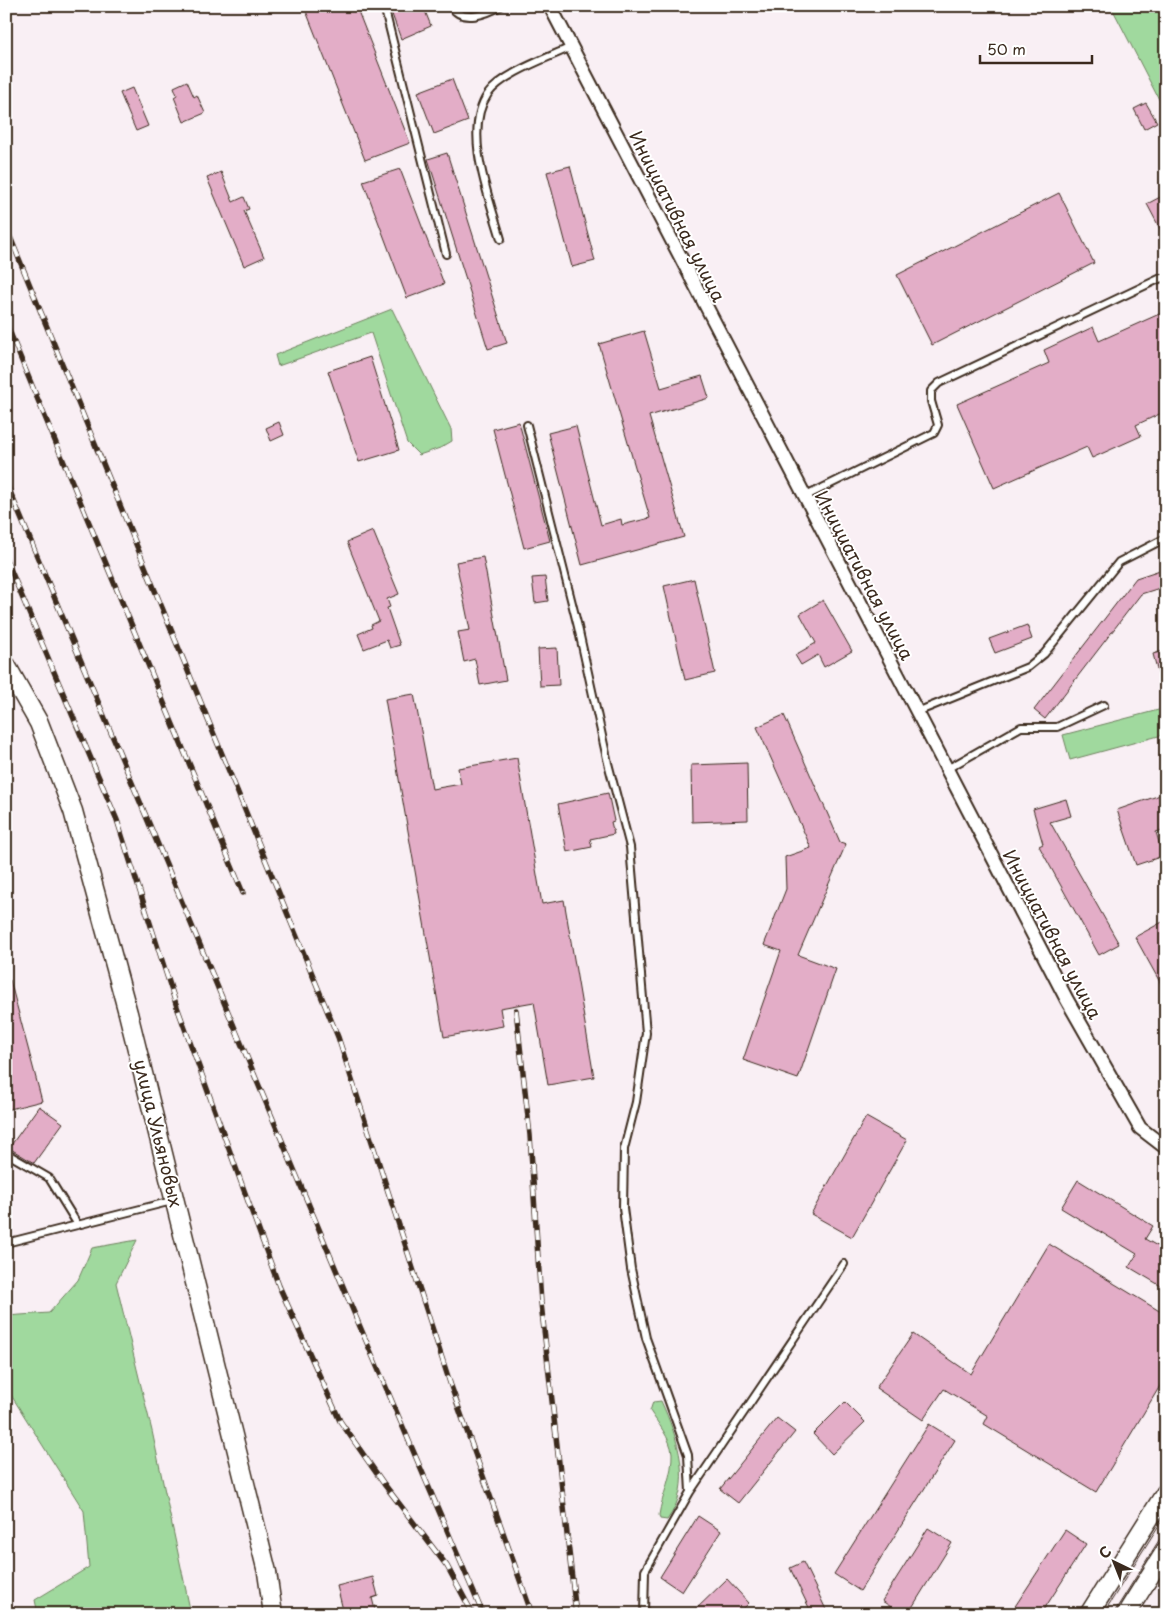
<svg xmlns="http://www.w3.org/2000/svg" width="1172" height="1620" font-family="'Playpen Sans',sans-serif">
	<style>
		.green { fill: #a0d99e; stroke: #6e825e }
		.building { fill: #e3adc7; stroke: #3b2a1e }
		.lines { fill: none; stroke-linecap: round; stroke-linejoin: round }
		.lane-casing { stroke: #3b2a1e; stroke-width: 10 }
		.street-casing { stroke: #3b2a1e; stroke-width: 16 }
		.secondary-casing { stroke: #3b2a1e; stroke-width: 21 }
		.lane { stroke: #fff; stroke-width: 6 }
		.street { stroke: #fff; stroke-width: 12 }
		.secondary { stroke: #fff; stroke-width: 18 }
		.tram { stroke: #3b2a1e; stroke-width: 1 }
		.rail-casing { stroke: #3b2a1e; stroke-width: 5.5 }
		.rail { stroke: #fff; stroke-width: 4; stroke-dasharray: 11; stroke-linecap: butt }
		.labels { text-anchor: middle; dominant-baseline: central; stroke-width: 4; stroke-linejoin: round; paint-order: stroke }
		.street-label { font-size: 18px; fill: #3b2a1e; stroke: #fff }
	</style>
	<rect width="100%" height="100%" fill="#f9eff4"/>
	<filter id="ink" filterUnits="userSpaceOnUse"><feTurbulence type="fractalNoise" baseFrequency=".02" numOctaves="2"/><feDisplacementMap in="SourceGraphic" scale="10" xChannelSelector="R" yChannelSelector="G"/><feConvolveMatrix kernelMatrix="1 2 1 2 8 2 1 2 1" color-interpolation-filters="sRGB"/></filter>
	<g filter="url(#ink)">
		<path class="green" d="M 1111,6 L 1166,6 L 1166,113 Z
			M 392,309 L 451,429 L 452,441 L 440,448 L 419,455 L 407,443 L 371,333 L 278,366 L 275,355 Z
			M 1166,708 L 1166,734 L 1070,760 L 1063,735 Z
			M 137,1240 L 116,1283 L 152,1431 L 191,1614 L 38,1614 L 35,1600 L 89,1567 L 84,1511 L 11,1395 L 6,1397 L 6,1316 L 49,1313 L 78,1280 L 92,1248 Z
			M 661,1401 C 678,1438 694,1485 667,1520 L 660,1519 L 659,1515 C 662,1495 673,1474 672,1453 C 671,1439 657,1422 650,1411 L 653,1402 Z"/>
		<path class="building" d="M 304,6 L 356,6 L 410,143 L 365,160 Z
			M 389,6 L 423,6 L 431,26 L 401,39 Z
			M 452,79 L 468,121 L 434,134 L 418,92 Z
			M 187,81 L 194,97 L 197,95 L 205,113 L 184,122 L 174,97 L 177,95 L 174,87 Z
			M 132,88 L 148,126 L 136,131 L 120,93 Z
			M 1146,103 L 1157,122 L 1144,129 L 1134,109 Z
			M 447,153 L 507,343 L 488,349 L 428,159 Z
			M 570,166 L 595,261 L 572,267 L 547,172 Z
			M 400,169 L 444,284 L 407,298 L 363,181 Z
			M 221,172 L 233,202 L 244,197 L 249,209 L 244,211 L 264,257 L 244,266 L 207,178 Z
			M 1059,193 L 1094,263 L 932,345 L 897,275 Z
			M 1166,194 L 1166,240 L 1147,204 Z
			M 1166,311 L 1166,411 L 1136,425 L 1141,436 L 1092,458 L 1087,447 L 994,488 L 957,404 L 1049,363 L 1044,350 L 1093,327 L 1099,341 Z
			M 644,331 L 661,388 L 702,376 L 709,398 L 649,416 L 684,537 L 582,565 L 548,433 L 576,426 L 601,525 L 621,519 L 622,525 L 650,518 L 599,344 Z
			M 370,357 L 399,450 L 359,462 L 328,371 Z
			M 279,422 L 284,435 L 271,441 L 266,428 Z
			M 519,422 L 550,541 L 524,548 L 493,429 Z
			M 373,531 L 399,594 L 387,599 L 390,607 L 387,608 L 400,645 L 390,648 L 387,640 L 364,649 L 358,634 L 372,628 L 371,625 L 379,621 L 347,542 Z
			M 483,557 L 506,680 L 480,685 L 475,659 L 464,662 L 458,632 L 470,630 L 456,562 Z
			M 1166,568 L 1166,586 L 1141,594 L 1045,719 L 1034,710 L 1136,578 Z
			M 545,577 L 548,601 L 535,603 L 532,578 Z
			M 694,579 L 715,673 L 685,680 L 664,586 Z
			M 823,600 L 852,651 L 824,667 L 818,655 L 801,665 L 795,655 L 816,643 L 800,614 Z
			M 1027,625 L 1032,639 L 995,653 L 989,639 Z
			M 557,648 L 559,685 L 540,686 L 538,649 Z
			M 1166,650 L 1166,687 L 1162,688 L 1153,654 Z
			M 414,694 L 432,789 L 461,784 L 458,768 L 517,758 L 542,904 L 564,900 L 594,1077 L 548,1085 L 534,1002 L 500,1008 L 503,1026 L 444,1037 L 385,699 Z
			M 784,715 L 840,842 L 846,844 L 798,955 L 836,969 L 798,1079 L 743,1060 L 781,951 L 764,945 L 786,889 L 785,857 L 811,848 L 757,727 Z
			M 747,763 L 748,820 L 692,822 L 691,765 Z
			M 608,793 L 614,821 L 611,822 L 614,834 L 590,839 L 592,847 L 567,852 L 558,804 Z
			M 1166,793 L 1166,829 L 1156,832 L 1163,856 L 1136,865 L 1117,810 Z
			M 1066,799 L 1071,816 L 1050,822 L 1119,944 L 1099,955 L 1039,846 L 1043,844 L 1033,809 Z
			M 1166,920 L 1166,993 L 1135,937 Z
			M 10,980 L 42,1101 L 6,1110 L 6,981 Z
			M 39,1106 L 63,1123 L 34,1163 L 9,1148 Z
			M 866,1117 L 907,1140 L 852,1237 L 811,1214 Z
			M 1078,1180 L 1153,1226 L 1145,1239 L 1166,1251 L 1166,1289 L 1129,1267 L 1137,1254 L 1061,1208 Z
			M 1049,1244 L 1166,1315 L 1166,1376 L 1096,1492 L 984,1424 L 988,1416 L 944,1389 L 923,1420 L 876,1388 L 913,1334 L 971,1374 Z
			M 845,1402 L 865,1422 L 832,1454 L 813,1434 Z
			M 777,1418 L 795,1432 L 738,1503 L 720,1489 Z
			M 929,1424 L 955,1440 L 860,1591 L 834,1574 Z
			M 698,1516 L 721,1531 L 682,1592 L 660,1577 Z
			M 928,1528 L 952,1543 L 908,1614 L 902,1614 L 882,1601 Z
			M 1065,1530 L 1086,1544 L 1041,1614 L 1010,1614 Z
			M 803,1562 L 821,1599 L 828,1614 L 812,1614 L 790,1568 Z
			M 373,1577 L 378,1596 L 372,1598 L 376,1614 L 344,1614 L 337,1586 Z
			M 727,1579 L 749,1603 L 738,1614 L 691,1614 Z"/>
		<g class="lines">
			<defs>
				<path id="lane" d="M 384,6 L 446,254
					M 451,6 C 462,24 487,14 501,6
					M 501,239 C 490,200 462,131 488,94 C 503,73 548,58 571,47
					M 527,425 L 578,627 L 608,763 L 630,847 L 646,1033 L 636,1102 L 624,1149 L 623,1208 L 631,1269 L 646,1338 L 688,1455 L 690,1492 L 645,1571 L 644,1614
					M 804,497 L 934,433 L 938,425 L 931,401 L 931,391 L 939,383 L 1161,278 L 1166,279
					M 917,712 L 1028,667 L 1044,654 L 1119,562 L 1166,538
					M 947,769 L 1021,727 L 1057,727 L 1104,705
					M 6,1153 L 49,1178 L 78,1225
					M 6,1243 L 172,1201
					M 690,1492 L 844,1264"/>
				<path id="street" d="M 550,6 L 1067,1000 L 1140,1128 L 1166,1148"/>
				<path id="secondary" d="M 6,665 L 39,723 L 73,811 L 128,1013 L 267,1572 L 273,1614
					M 1089,1614 L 1166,1492
					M 1126,1614 L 1166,1550"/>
			</defs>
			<use href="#lane" class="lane-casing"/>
			<use href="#street" class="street-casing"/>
			<use href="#secondary" class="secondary-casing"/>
			<use href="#lane" class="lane"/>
			<use href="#street" class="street"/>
			<use href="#secondary" class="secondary"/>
			<path class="tram" d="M 1103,1614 L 1166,1514
				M 1113,1614 L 1166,1529"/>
			<defs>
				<path id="rail" d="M 6,227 L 338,1037 L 451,1386 L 532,1614
					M 6,323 L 243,893
					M 6,482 L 355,1315 L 483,1614
					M 6,559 L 117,820 L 176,1004 L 279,1286 L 340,1421 L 384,1484 L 447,1566 L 473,1614
					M 516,1010 L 530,1135 L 541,1303 L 576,1614"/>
			</defs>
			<use href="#rail" class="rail-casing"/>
			<use href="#rail" class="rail"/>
		</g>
	</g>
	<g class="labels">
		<g class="street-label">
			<text transform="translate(678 216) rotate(63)">Инициативная улица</text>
			<text transform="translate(865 575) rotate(62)">Инициативная улица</text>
			<text transform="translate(1053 934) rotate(62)">Инициативная улица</text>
			<text transform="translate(159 1133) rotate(76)">улица Ульяновых</text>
		</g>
	</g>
	<rect width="1172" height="1620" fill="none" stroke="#fff" stroke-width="25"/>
	<rect x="12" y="12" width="1147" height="1595" fill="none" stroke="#3b2a1e" stroke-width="2" filter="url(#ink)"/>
	<g transform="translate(1114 1562) rotate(317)" stroke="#ffffff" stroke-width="4" paint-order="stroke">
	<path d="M0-4L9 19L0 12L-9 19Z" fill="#3b2a1e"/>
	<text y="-8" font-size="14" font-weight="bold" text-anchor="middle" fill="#3b2a1e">С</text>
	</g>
	<path d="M980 55v8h112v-8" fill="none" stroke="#3b2a1e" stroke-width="2.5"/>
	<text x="987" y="55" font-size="15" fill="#3b2a1e" stroke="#ffffff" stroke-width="4" paint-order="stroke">50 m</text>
</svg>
